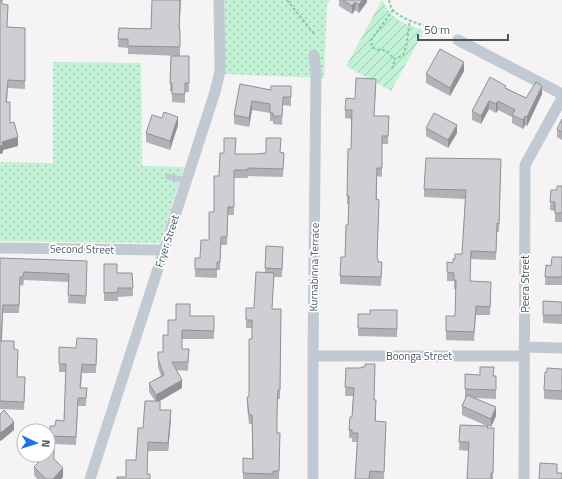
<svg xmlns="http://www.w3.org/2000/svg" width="562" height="479" font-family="'Titillium Web',sans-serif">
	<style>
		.park { fill: url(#park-dots) }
		.garden { fill: url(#garden-furrows) }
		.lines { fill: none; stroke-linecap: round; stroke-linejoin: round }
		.path { stroke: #7ad0a6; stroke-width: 2; stroke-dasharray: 3 2; stroke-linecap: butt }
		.lane { stroke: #c1cad2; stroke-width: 5.5 }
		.street { stroke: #c1cad2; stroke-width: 11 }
		.wall { fill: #b0b2b7 }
		.shaded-wall { fill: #909195 }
		.building { fill: #cdcfd5; stroke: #909195 }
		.labels { text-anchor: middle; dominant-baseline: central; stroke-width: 3.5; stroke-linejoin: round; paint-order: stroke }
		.street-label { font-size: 11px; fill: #4a5661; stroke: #fff }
	</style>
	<defs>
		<pattern id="park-dots" width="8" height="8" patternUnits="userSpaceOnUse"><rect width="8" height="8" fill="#c3f1d5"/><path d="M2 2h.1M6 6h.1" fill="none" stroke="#a0c6b0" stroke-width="1.8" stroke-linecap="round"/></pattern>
		<pattern id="garden-furrows" width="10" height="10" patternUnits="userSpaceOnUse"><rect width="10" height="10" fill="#c3f1d5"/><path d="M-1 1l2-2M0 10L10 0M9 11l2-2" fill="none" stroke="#a0c6b0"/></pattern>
	</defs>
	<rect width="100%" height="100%" fill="#f5f3f3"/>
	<path class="park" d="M 225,0 L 330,0 L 327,4 L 324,78 L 225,74 Z
		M 53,62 L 141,63 L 142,166 L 184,167 L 160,243 L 0,241 L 0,162 L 53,163 Z"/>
	<path class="garden" d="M 382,0 C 393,21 403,23 424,31 L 391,91 L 346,66 Z"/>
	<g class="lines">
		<path class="path" d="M 287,0 L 315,35
			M 389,0 C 390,4 391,9 394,11 C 408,24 435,28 452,31
			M 393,10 L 371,40 L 372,47 L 377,50 C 390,49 386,53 395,59 L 403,55 L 406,47 L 410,20
			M 392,69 L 395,59"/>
		<path class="lane" d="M 168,177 L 186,180"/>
		<path class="street" d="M 458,40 L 562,94
			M 0,248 L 164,250
			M 524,347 L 562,348
			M 313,356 L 524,356
			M 90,479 L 215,92 L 220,71 L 219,0
			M 313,479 L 313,356 L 316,73 L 314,55
			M 524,479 L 525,165 L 562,98"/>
	</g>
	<path class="wall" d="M 0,0 L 2,5 L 7,27 L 25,28 L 25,89 L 8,88 L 7,102 L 10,123 L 18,146 L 3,150 L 3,153 L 0,154 Z
		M 339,0 L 367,0 L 367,2 L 359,13 L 355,10 L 352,14 L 339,6 Z
		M 119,28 L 180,29 L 180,56 L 128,54 L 128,48 L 118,47 Z
		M 171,56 L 189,56 L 189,92 L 185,92 L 185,103 L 172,102 L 172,91 L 170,91 Z
		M 464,71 L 450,96 L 426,83 L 426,74 Z
		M 240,84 L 271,90 L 291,86 L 291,106 L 283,105 L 282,125 L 273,124 L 273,121 L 270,121 L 270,113 L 252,110 L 249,127 L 234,124 L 234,115 Z
		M 376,87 L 374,116 L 389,116 L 388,144 L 382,144 L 382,177 L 377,176 L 377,199 L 379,208 L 377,258 L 382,270 L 381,286 L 340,284 L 340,276 L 345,257 L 348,225 L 349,204 L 347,204 L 347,196 L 351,149 L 351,119 L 345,118 L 345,110 L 355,99 Z
		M 506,88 L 526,98 L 542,94 L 527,126 L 525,125 L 523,129 L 512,123 L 512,117 L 498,110 L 496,113 L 489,109 L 481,124 L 472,120 L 472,111 Z
		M 562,119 L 562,140 L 557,137 L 557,129 Z
		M 178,125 L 170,150 L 146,142 L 146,133 Z
		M 426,128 L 457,133 L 448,148 L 426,136 Z
		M 284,153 L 283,177 L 248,176 L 248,178 L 234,178 L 234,215 L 228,215 L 227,245 L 221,245 L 220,270 L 217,270 L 217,278 L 195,277 L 195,258 L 200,258 L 209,240 L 214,212 L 219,176 L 236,154 L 256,154 Z
		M 501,167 L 499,232 L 497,232 L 496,260 L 471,259 L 470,281 L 491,291 L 490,315 L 476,315 L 474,341 L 446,340 L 446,316 L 455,316 L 456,289 L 454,289 L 454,281 L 447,281 L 447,262 L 453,263 L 455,259 L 462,254 L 465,199 L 424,197 L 424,189 Z
		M 562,186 L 562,222 L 555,222 L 555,211 L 550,210 L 551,190 L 557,190 Z
		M 266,246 L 283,255 L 282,277 L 274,277 L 272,309 L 281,309 L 280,399 L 278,399 L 277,417 L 277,433 L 280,433 L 279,479 L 243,479 L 243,458 L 252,459 L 252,424 L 249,424 L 247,406 L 247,397 L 249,397 L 252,328 L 246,328 L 246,308 L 254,308 L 265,272 Z
		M 562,257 L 562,285 L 545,285 L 546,265 L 551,266 Z
		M 0,258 L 87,269 L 86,304 L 68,303 L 69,282 L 24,280 L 23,286 L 20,285 L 19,313 L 3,313 L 2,341 L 14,349 L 18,358 L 17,377 L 25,386 L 24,410 L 0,409 Z
		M 104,264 L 117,273 L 133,288 L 133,296 L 118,297 L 118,301 L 104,301 Z
		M 543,301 L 562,302 L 562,324 L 543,323 Z
		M 397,310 L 397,337 L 358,336 L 358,314 L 370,314 Z
		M 190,316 L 214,316 L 214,339 L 182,339 L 182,349 L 189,349 L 188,371 L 177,370 L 182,388 L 160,401 L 160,410 L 171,419 L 168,451 L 148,451 L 126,477 L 136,460 L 143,428 L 155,401 L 149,392 L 149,383 L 161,376 L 158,367 L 158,352 L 163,352 L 168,335 L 176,320 Z
		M 97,339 L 96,373 L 82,373 L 81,388 L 87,388 L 86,406 L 78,406 L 76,445 L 54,444 L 54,459 L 63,477 L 61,479 L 37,479 L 34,475 L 34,467 L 43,458 L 50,442 L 50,426 L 55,426 L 64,421 L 66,372 L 59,372 L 59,364 L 76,348 Z
		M 365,367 L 375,373 L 374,400 L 376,408 L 376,421 L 386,422 L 384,479 L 355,479 L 357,442 L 352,442 L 352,438 L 349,438 L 349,430 L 352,417 L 353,396 L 345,396 L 346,368 L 361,368 Z
		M 562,369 L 562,400 L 544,399 L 544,390 L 547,372 Z
		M 465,374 L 496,376 L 496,399 L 474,398 L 496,416 L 491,427 L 488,426 L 488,428 L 494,428 L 493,479 L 467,479 L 469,451 L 459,450 L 460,425 L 487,426 L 462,415 L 462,406 L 466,398 L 465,398 Z"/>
	<path class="shaded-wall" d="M 180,0 L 181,0 L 179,38 L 179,29 Z
		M 362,0 L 367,0 L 367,2 L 359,13 L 359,5 Z
		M 355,2 L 355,10 L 352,14 L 352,6 Z
		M 464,62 L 464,71 L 450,96 L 450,88 Z
		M 542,86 L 542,94 L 527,126 L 527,117 Z
		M 252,101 L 252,110 L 249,127 L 249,118 Z
		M 489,101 L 489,109 L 481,124 L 481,116 Z
		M 498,101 L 498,110 L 496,113 L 496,104 Z
		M 525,116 L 525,125 L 523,129 L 523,120 Z
		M 178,117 L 178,125 L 170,150 L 170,141 Z
		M 457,125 L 457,133 L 448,148 L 448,140 Z
		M 18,137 L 18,146 L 3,150 L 3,153 L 0,154 L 0,146 L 2,142 Z
		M 182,380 L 182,388 L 156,403 L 156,395 Z
		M 496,407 L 496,416 L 491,427 L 491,419 Z
		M 171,410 L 171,419 L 168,451 L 168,443 Z
		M 14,422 L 14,430 L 2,440 L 0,441 L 0,432 Z
		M 63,468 L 63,477 L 61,479 L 53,479 Z"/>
	<path class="building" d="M 0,0 L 2,0 L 2,4 L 8,5 L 7,27 L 25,28 L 25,81 L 8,80 L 6,102 L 10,102 L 10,123 L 14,122 L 18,137 L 2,142 L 3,145 L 0,146 Z
		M 152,0 L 180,0 L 179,29 L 180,29 L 180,47 L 128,46 L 128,39 L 118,39 L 119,28 L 151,29 Z
		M 343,0 L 362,0 L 359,5 L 355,2 L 352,6 Z
		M 440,49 L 464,62 L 450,88 L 426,74 Z
		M 171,56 L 189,56 L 189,83 L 185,83 L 185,94 L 172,94 L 172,83 L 170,83 Z
		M 490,77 L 506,86 L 505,88 L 526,98 L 536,82 L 542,86 L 527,117 L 525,116 L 523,120 L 512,115 L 515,110 L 498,101 L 496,104 L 489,101 L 481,116 L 472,111 Z
		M 356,78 L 376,79 L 374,116 L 389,116 L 388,136 L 382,136 L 382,168 L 377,168 L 376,199 L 379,200 L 377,258 L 378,259 L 378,262 L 382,262 L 381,277 L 340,276 L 341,257 L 345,257 L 346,225 L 348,225 L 349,196 L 347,196 L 348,149 L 351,149 L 352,110 L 345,110 L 346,98 L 355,99 Z
		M 240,84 L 271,90 L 271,86 L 291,86 L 291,97 L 283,97 L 282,116 L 273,116 L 273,113 L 270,113 L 270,104 L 252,101 L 249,118 L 234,115 Z
		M 164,112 L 178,117 L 170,141 L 146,133 L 152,115 L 162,118 Z
		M 434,113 L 457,125 L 448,140 L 426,128 Z
		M 562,119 L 562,132 L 557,129 Z
		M 224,138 L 236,138 L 235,154 L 256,154 L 266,153 L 266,138 L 281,138 L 280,152 L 284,153 L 283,169 L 248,168 L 248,170 L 234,170 L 234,207 L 228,207 L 227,237 L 221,237 L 220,262 L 217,262 L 217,269 L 195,269 L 195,258 L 200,258 L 201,240 L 209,240 L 209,212 L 214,212 L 214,176 L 219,176 L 220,153 L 224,153 Z
		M 426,158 L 501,159 L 499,224 L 497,223 L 496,252 L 471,251 L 470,281 L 491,282 L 490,307 L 476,306 L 474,332 L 446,331 L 446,316 L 455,316 L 456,280 L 454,280 L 454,273 L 447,272 L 447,262 L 453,263 L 453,259 L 455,259 L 455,254 L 462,254 L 466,190 L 424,189 Z
		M 557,186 L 562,186 L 562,213 L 555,213 L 555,202 L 550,202 L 551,190 L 557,190 Z
		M 266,246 L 283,247 L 282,269 L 265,268 Z
		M 552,257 L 562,257 L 562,277 L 545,277 L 546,265 L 551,266 Z
		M 0,258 L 87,261 L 86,296 L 68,295 L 69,274 L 24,272 L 23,277 L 20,277 L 19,305 L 3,305 L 1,341 L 14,341 L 14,349 L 18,350 L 17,377 L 25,377 L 24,402 L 0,401 Z
		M 104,264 L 117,264 L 117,273 L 132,273 L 133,288 L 118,288 L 118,292 L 104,293 Z
		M 256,272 L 274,273 L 272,309 L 281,309 L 280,390 L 278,390 L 277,410 L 277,433 L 280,433 L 279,471 L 273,471 L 273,474 L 243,473 L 243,458 L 253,459 L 252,415 L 249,415 L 247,397 L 249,397 L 249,339 L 252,339 L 252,320 L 246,320 L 246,308 L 254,308 Z
		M 543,301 L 562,302 L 562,315 L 543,315 Z
		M 176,304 L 190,304 L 190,316 L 214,316 L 214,331 L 182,330 L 182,349 L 189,349 L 188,362 L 172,362 L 182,380 L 156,395 L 149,383 L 164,375 L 158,359 L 158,352 L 163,352 L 163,335 L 168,335 L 168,320 L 176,320 Z
		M 370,310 L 397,310 L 397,329 L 358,328 L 358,314 L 370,314 Z
		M 77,338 L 97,339 L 96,365 L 82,364 L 80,388 L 87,388 L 86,398 L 78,398 L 76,437 L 50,436 L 50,426 L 55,426 L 56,420 L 64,421 L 66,364 L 59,364 L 59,347 L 76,348 Z
		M 365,364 L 375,364 L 374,400 L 376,400 L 375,421 L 386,422 L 384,472 L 370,471 L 369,479 L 355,479 L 358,433 L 352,433 L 352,430 L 349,430 L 350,417 L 352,417 L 354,388 L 345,387 L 346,368 L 361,368 L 361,367 L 365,367 Z
		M 480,367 L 494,367 L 493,376 L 496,376 L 496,390 L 465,389 L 465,374 L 480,375 Z
		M 547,368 L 562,369 L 562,391 L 544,390 L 545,372 L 547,372 Z
		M 467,395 L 496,407 L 491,419 L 462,406 Z
		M 145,401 L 160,401 L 160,410 L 171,410 L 168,443 L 148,442 L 147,474 L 150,474 L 150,479 L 117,479 L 117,477 L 126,477 L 126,460 L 136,460 L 138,428 L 143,428 Z
		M 4,410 L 14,422 L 2,432 L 0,432 L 0,414 Z
		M 460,425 L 488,426 L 487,428 L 494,428 L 493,473 L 491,473 L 491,479 L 467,479 L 469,442 L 459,442 Z
		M 48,442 L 54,442 L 54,459 L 63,468 L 53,479 L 46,479 L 34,467 L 43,458 L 43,455 L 48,455 Z
		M 540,463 L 557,464 L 557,473 L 562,473 L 562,479 L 539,479 Z"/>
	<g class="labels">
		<g class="street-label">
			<text transform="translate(167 241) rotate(-72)">Fryer Street</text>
			<text transform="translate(82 249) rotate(1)">Second Street</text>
			<text transform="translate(314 267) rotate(-89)">Kurnabinna Terrace</text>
			<text transform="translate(525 284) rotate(-90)">Peera Street</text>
			<text x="419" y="356">Boonga Street</text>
		</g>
	</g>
	<g transform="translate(36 443) rotate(94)"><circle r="19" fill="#ffffff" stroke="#b7bbc0"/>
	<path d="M0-3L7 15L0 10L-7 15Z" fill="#1a73e8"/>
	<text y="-6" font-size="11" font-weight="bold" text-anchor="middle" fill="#4a5661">N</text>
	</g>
	<path d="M418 34v6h90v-6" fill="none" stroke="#4a5661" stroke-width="2"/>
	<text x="424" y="34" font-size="12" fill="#4a5661" stroke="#ffffff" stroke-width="3" paint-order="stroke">50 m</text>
</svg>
